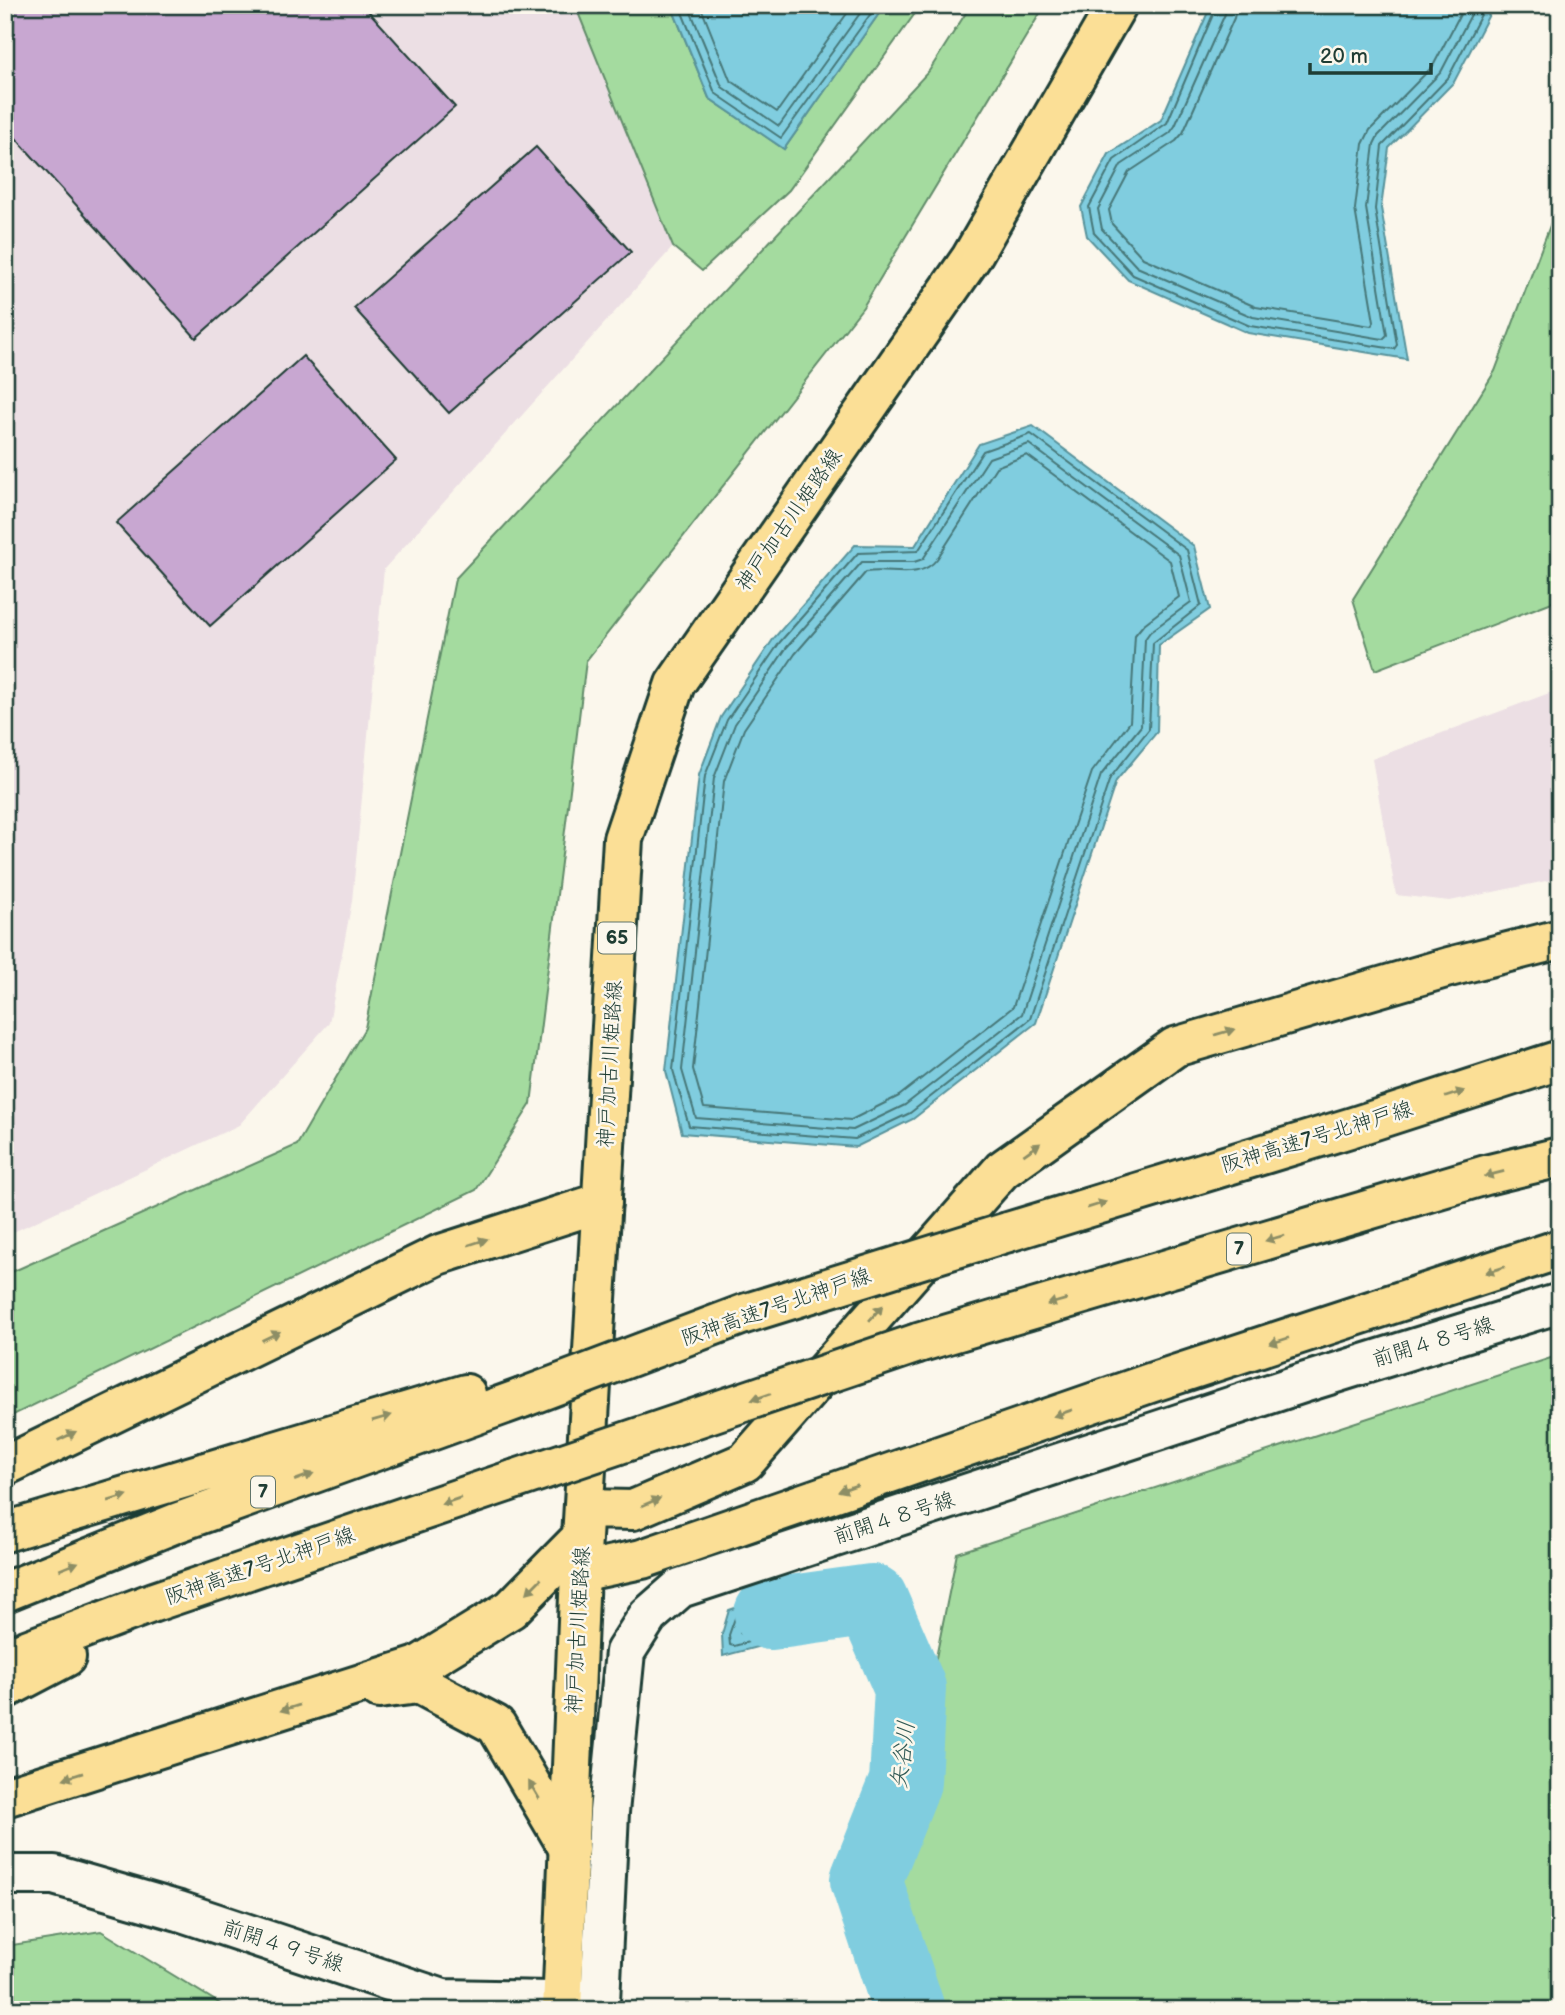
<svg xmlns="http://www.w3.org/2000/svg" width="1565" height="2015" font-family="'Balsamiq Sans','Klee One',sans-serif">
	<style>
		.built { fill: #ecdfe4 }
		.green { fill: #a4db9f; stroke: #628c6a; stroke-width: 2 }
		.water { fill: #80cddf; stroke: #59939b; stroke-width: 2 }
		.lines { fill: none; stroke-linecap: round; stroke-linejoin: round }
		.shore { stroke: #467778; stroke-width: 2 }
		.river { stroke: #80cddf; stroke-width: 72 }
		.building { fill: #c8a7d1; stroke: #1f3d34; stroke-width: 2 }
		.minor-casing { stroke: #1f3d34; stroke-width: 44 }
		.major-casing { stroke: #1f3d34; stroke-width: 44 }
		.highway-casing { stroke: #1f3d34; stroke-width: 44 }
		.minor { stroke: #fbf7ec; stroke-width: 38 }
		.major { stroke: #fbdf96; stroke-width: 38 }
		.highway { stroke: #fbdf96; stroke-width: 38 }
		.highway-bridge-casing { stroke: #1f3d34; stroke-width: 44; stroke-linecap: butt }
		.highway-bridge { stroke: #fbdf96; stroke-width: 38 }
		.oneway { fill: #8d8e65 }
		.labels { text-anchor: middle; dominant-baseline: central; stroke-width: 5; stroke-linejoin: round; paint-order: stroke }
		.shield { fill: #fbf7ec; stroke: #61756b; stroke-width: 2 }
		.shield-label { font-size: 19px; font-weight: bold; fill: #1f3d34 }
		.street-label { font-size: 21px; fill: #1f3d34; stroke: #fbf7ec }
		.water-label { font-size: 23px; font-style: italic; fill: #325a56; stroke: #fbf7ec }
	</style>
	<rect width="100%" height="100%" fill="#fbf7ec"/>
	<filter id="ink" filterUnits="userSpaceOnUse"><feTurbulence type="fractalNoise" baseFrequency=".0143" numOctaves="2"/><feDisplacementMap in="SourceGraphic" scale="14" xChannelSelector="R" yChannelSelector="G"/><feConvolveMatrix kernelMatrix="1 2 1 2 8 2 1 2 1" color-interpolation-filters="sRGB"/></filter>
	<g filter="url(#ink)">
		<path class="built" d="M 5,5 L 575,5 L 673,247 L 384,569 L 352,901 L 329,1023 L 239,1125 L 5,1236 Z
			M 1560,689 L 1560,878 L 1450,901 L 1396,895 L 1372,759 Z"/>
		<path class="green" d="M 575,5 L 671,5 L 709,98 L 784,149 L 885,5 L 921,5 L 789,190 L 702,271 L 673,247 Z
			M 971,5 L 1045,5 L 863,307 L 586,661 L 531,1104 L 476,1190 L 5,1419 L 5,1275 L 297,1145 L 365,1028 L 455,579 L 929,71 Z
			M 1560,199 L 1560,599 L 1375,670 L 1353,599 L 1495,371 Z
			M 1560,1355 L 1560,2010 L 1521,2010 L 1515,2003 L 1507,2010 L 896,2010 L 894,1867 L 957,1553 Z
			M 101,1931 L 227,2008 L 13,2010 L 12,1945 Z"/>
		<path class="water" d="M 671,5 L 885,5 L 784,149 L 709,98 Z
			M 1211,5 L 1494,5 L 1454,82 L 1389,148 L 1381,208 L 1407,359 L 1248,333 L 1128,280 L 1087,236 L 1081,207 L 1109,154 L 1161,120 Z
			M 1033,426 L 1194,546 L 1210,609 L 1159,645 L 1157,732 L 1116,781 L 1036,1023 L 913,1119 L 856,1147 L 682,1133 L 666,1071 L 699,775 L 721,717 L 774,638 L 855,545 L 915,546 L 979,444 Z
			M 818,1579 L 866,1618 L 723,1656 L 722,1634 L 729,1610 Z"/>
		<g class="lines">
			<path class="shore" d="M 679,5 L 715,93 L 781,138 L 877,5
				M 688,5 L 722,87 L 779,126 L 866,5
				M 700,5 L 730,80 L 777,112 L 853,5
				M 1217,5 L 1167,123 L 1114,160 L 1089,207 L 1094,233 L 1133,275 L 1250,326 L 1394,349 L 1397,345 L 1375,209 L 1382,146 L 1448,78 L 1486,5
				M 1226,5 L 1225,14 L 1175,126 L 1170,133 L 1121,165 L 1098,209 L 1102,229 L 1137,267 L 1253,317 L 1383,339 L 1387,335 L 1366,208 L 1374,144 L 1378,136 L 1441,72 L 1476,5
				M 1237,5 L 1234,18 L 1183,133 L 1176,141 L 1129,172 L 1109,210 L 1112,224 L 1143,258 L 1256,307 L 1371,326 L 1374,322 L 1355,209 L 1363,144 L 1370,130 L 1433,66 L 1465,5
				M 1031,434 L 1187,550 L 1201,605 L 1153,643 L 1149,729 L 1110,778 L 1030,1019 L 910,1113 L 855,1139 L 689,1126 L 673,1070 L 705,776 L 727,720 L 780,642 L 858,553 L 918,551 L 983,451 Z
				M 1029,444 L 1179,555 L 1191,602 L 1150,632 L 1145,639 L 1141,726 L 1101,775 L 1022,1014 L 905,1105 L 853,1130 L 696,1118 L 682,1070 L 714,778 L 735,724 L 787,647 L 862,562 L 914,562 L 923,559 L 989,458 Z
				M 1027,455 L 1170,561 L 1179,597 L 1144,624 L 1135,635 L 1130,722 L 1092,772 L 1013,1007 L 899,1096 L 851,1120 L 704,1108 L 693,1069 L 724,781 L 744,729 L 795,654 L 866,572 C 890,568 920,581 937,559 L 996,467 Z
				M 816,1587 L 846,1610 L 846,1615 L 734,1646 L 730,1645 L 729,1635 L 736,1615 Z
				M 814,1597 L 827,1606 L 827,1611 L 744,1635 L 740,1633 L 743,1621 Z"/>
			<path class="river" d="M 770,1614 L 872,1600 L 910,1688 L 905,1782 L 866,1880 L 909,2010"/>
		</g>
		<path class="building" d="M 5,5 L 363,5 L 455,107 L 196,338 L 5,126 Z
			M 536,147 L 631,252 L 449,413 L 354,308 Z
			M 303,356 L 396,460 L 210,626 L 116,523 Z"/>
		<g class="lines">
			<defs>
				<path id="minor" d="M 5,1875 L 54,1875 L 179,1911 L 443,1999 L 600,2002 L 609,1812 L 625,1652 L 648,1616 L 680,1588 L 1303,1383 L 1560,1303"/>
				<path id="major" d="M 562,2010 L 580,1572 L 623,839 L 675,684 L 971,258 L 1117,5"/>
				<path id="highway" d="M 1008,1232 L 1353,1127 L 1560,1060
					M 918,1343 L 1486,1175 L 1560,1157
					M 5,1466 L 438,1255 L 602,1202
					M 584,1509 L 633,1510 L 745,1462 L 1002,1170 L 1175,1047 L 1449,967 L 1560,939
					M 5,1532 L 466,1394
					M 580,1572 L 642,1559 L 1150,1383 L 1560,1249
					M 5,1592 L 176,1523 L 522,1398
					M 5,1658 L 154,1602 L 516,1479
					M 5,1689 L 66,1657
					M 379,1689 L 419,1684 L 496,1725 L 569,1849
					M 5,1797 L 418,1666 L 511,1609 L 582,1537"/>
			</defs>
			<use href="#minor" class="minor-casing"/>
			<use href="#major" class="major-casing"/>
			<use href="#highway" class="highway-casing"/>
			<use href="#minor" class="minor"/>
			<use href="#major" class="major"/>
			<use href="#highway" class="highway"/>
			<defs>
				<path id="highway-bridge" d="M 522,1398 L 744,1314 L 1008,1232
					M 516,1479 L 918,1343"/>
			</defs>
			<use href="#highway-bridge" class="highway-bridge-casing"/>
			<use href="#highway-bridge" class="highway-bridge"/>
		</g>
		<defs><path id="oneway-solid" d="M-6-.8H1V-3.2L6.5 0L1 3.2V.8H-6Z" transform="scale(1.75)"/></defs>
		<g class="oneway">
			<use href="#oneway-solid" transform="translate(1225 1032) rotate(-16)"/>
			<use href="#oneway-solid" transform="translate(1455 1094) rotate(-18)"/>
			<use href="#oneway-solid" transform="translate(1032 1149) rotate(-35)"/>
			<use href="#oneway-solid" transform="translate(1494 1174) rotate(166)"/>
			<use href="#oneway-solid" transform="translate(1097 1205) rotate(-17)"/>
			<use href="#oneway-solid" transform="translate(1275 1238) rotate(164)"/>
			<use href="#oneway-solid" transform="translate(478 1242) rotate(-18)"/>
			<use href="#oneway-solid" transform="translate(1495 1270) rotate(162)"/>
			<use href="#oneway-solid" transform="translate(1057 1302) rotate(164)"/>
			<use href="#oneway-solid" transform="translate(876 1313) rotate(-49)"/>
			<use href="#oneway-solid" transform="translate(271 1336) rotate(-26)"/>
			<use href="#oneway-solid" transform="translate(1279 1341) rotate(162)"/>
			<use href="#oneway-solid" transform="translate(761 1397) rotate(161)"/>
			<use href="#oneway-solid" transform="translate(1063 1413) rotate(161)"/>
			<use href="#oneway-solid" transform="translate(382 1418) rotate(-16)"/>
			<use href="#oneway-solid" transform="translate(67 1436) rotate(-26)"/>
			<use href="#oneway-solid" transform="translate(304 1477) rotate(-20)"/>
			<use href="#oneway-solid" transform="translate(848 1488) rotate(161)"/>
			<use href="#oneway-solid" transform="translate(118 1498) rotate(-17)"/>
			<use href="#oneway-solid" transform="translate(451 1501) rotate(161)"/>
			<use href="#oneway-solid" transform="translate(651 1502) rotate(-23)"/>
			<use href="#oneway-solid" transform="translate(69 1566) rotate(-22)"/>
			<use href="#oneway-solid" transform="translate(534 1586) rotate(135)"/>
			<use href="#oneway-solid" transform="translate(290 1708) rotate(163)"/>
			<use href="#oneway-solid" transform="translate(73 1776) rotate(163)"/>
			<use href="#oneway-solid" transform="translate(534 1790) rotate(-121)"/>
		</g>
	</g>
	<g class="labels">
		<g class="shield">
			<rect x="598" y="922.5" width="38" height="31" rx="5"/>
			<rect x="1227" y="1233.5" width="24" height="31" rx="5"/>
			<rect x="251" y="1476.5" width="24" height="31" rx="5"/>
		</g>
		<g class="shield-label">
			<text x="617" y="938">65</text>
			<text x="1239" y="1249">7</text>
			<text x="263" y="1492">7</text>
		</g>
		<g class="street-label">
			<text transform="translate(789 520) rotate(-55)">神戸加古川姫路線</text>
			<text transform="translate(610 1064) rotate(-87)">神戸加古川姫路線</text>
			<text transform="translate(1317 1137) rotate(-17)">阪神高速7号北神戸線</text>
			<text transform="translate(776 1307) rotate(-19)">阪神高速7号北神戸線</text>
			<text transform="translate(1433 1342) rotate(-17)">前開４８号線</text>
			<text transform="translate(894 1518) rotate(-18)">前開４８号線</text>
			<text transform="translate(260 1566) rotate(-19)">阪神高速7号北神戸線</text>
			<text transform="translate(578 1630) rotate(-87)">神戸加古川姫路線</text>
			<text transform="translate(283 1946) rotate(18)">前開４９号線</text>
		</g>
		<g class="water-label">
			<text transform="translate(903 1755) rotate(-83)">矢谷川</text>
		</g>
	</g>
	<rect width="1565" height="2015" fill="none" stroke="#fbf7ec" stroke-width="28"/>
	<rect x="14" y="14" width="1537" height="1987" fill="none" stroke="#1f3d34" stroke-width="2.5" filter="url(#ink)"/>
	<path d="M1310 63v10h121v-10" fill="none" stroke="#1f3d34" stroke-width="3.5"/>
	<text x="1320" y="63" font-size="21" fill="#1f3d34" stroke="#fbf7ec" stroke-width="5" paint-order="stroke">20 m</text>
</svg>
